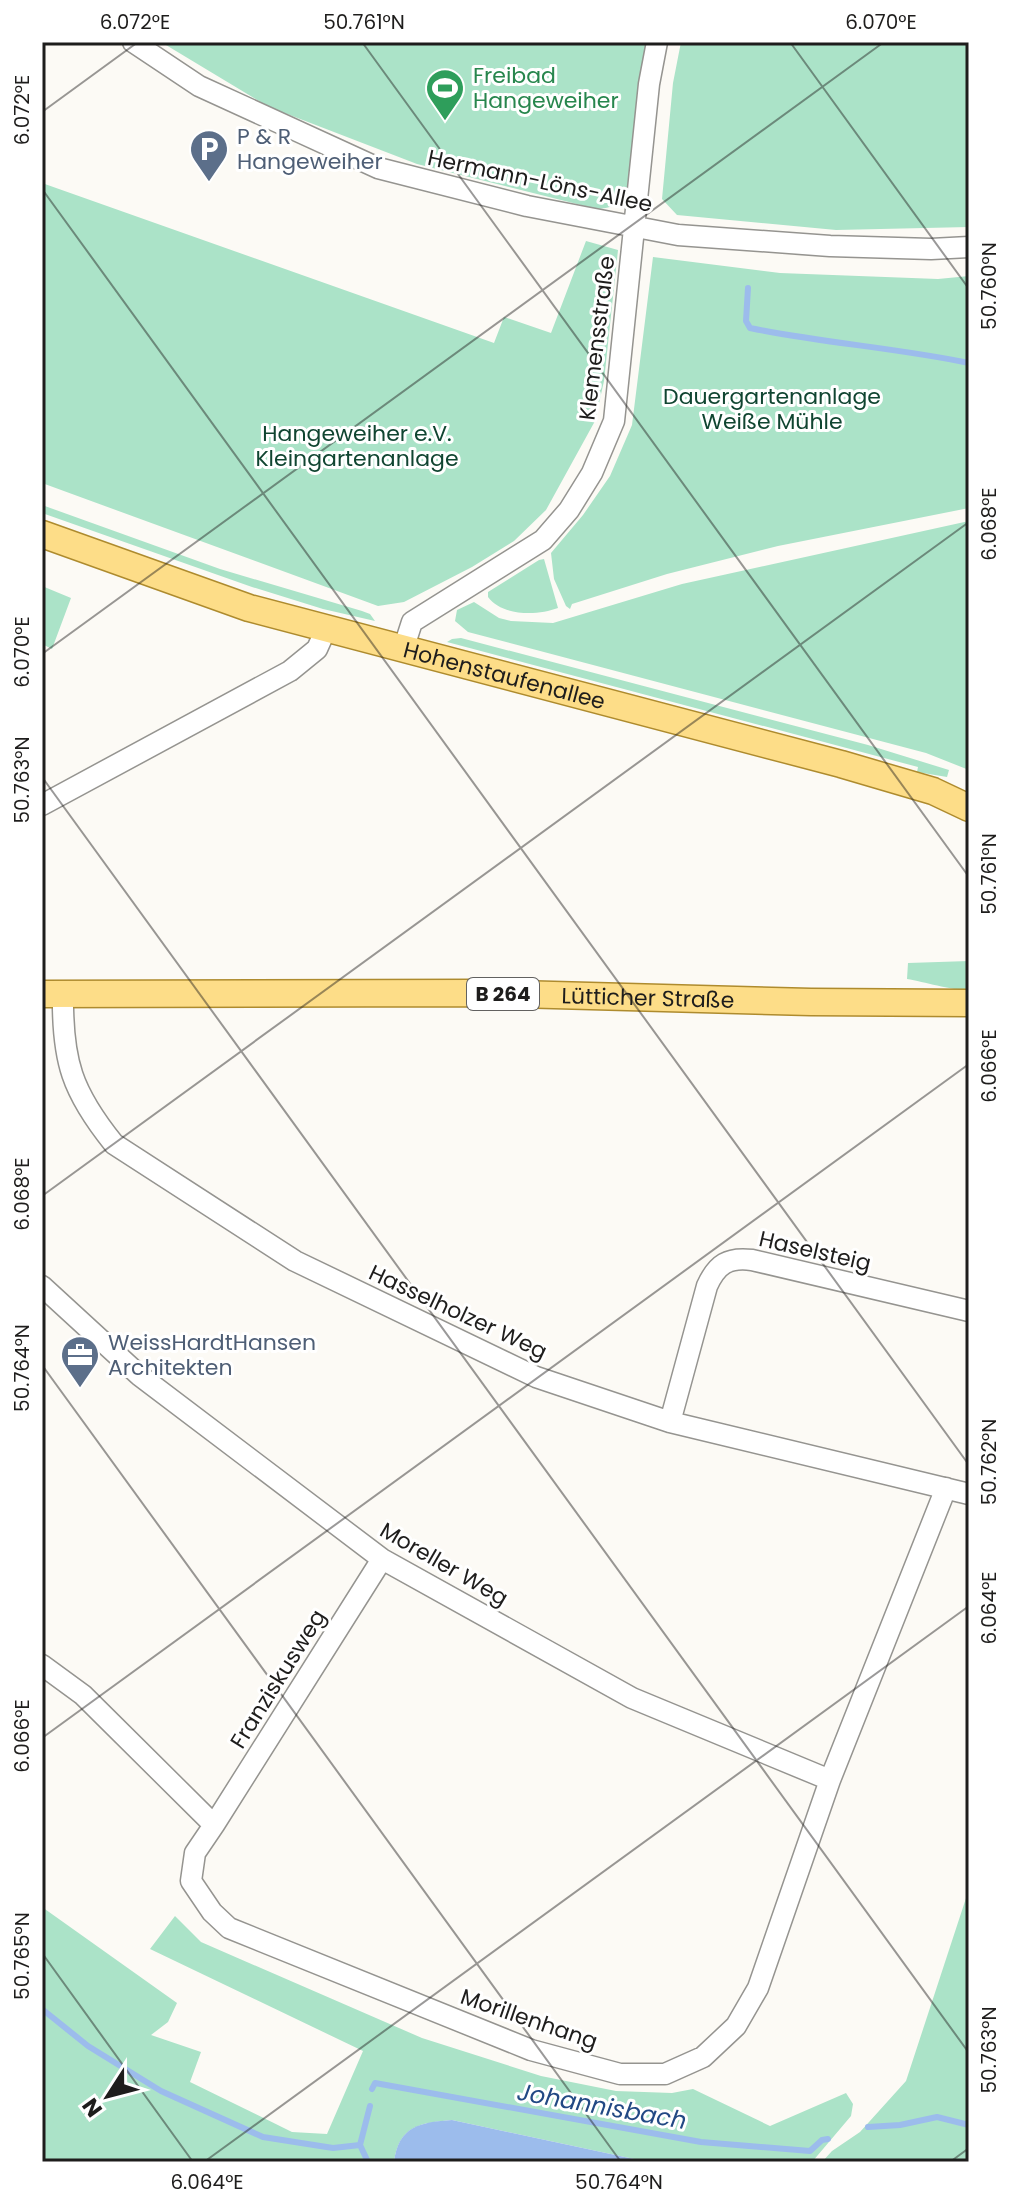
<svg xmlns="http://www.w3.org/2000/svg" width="1011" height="2204" font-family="Poppins,sans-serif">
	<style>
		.green { fill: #abe3c8 }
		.water { fill: #9cbcec }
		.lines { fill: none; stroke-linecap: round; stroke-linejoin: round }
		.stream { stroke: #9cbcec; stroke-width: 6 }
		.minor-casing { stroke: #959490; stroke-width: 23 }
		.major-casing { stroke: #ae8b2e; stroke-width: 29 }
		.minor { stroke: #fff; stroke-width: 20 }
		.major { stroke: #fddd88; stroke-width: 26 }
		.ticks { fill: none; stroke: #1e1d1c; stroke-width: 2; stroke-opacity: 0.45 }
		.labels { text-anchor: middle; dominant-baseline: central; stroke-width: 6; stroke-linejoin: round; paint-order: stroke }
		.shield { fill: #fff; stroke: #626160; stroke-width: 2 }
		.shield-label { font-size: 20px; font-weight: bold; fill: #1e1d1c }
		.leisure-label { font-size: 22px; fill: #27864d; stroke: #fff; text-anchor: start }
		.service-label { font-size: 22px; fill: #4e5e75; stroke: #fff; text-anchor: start }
		.street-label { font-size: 22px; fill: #1e1d1c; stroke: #fff }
		.park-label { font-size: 22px; fill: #104531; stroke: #fff }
		.water-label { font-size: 24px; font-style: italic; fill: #224984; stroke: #fff }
		.neatline { fill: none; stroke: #1e1d1c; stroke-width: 3 }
		.ticks-label { font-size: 20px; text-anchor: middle; fill: #1e1d1c }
	</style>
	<rect width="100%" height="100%" fill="#fcfaf5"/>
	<path class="green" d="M 161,42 L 649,42 L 630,182 C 624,201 617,208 597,209 L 417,164 L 269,107 Z
		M 681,42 L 969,42 L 969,227 L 836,230 L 677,215 L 662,199 L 673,83 Z
		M 42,183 L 494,343 L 504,317 L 551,333 L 586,241 L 618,250 L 604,381 L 595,421 L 546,510 L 514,541 L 472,567 L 404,602 L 378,606 L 42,483 Z
		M 653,257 L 780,273 L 938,279 L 969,276 L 969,508 L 778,546 L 667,574 L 572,604 L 570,609 L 566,606 L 554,579 L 551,553 L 583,515 L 610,476 L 632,425 Z
		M 42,505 L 220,569 L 362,611 L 370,614 L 375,621 L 323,609 L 252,587 L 42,513 Z
		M 969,521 L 969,770 L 926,753 L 468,632 L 455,621 L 457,610 L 474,602 L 499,618 L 511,621 L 553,623 L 682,584 Z
		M 544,559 L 558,608 C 537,616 502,616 488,597 L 488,592 L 539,560 Z
		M 42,586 L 71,598 L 52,649 L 42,644 Z
		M 461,638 L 868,745 L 949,770 L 947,777 L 917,772 L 918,767 L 447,642 L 452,639 Z
		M 969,961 L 969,990 C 954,991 925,982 907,979 L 908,963 Z
		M 969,1889 L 969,2162 L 822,2162 L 832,2151 L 860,2132 L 906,2081 Z
		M 42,1907 L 177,2003 L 168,2022 L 151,2035 L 201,2052 L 190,2082 L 292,2132 L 327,2134 L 363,2051 L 150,1949 L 175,1916 L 201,1942 L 422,2038 L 541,2076 L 616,2091 L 672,2093 L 693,2089 L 770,2126 L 846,2093 L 853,2104 L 851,2116 L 812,2162 L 648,2162 L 452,2120 C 421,2123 399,2125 394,2162 L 42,2162 Z"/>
	<path class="water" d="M 452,2120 L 648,2162 L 394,2162 C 398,2126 421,2122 452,2120 Z"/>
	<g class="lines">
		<path class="stream" d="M 748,288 L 746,321 L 750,328 C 823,343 897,348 969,363
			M 42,2009 L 88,2046 L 161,2091 L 263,2137 L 333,2148 L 360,2145 L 370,2106
			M 372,2089 L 375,2083 L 701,2142 L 810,2151 L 822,2140 L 828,2139
			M 868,2127 L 900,2125 L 937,2117 L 969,2125
			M 360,2145 L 368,2162"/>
		<defs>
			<path id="minor" d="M 133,42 L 199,86 L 378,168 L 527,206 L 678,235 L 830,246 L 931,249 L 969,247
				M 403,650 L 412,622 L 543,540 L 569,510 L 592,473 L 614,421 L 649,84 L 657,42
				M 42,805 L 290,671 L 317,649 L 326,629
				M 63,994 C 62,1061 72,1092 114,1144 L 295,1261 L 536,1377 L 670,1422 L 969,1494
				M 42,1286 L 139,1375 L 382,1559 L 632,1698 L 830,1780
				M 670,1422 L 707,1286 C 717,1264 728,1257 752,1260 L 969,1311
				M 42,1665 L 83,1695 L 214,1825 L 195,1853 L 191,1881 L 212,1912 L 229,1928 L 531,2050 L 620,2074 L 665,2074 L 703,2057 L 736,2026 L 758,1988 L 830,1780 L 946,1488
				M 214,1825 L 382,1559"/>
			<g id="major">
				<path id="s1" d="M 42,534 L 249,608 L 841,764 L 933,791 L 969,808"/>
				<path id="s2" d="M 42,994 L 478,993 L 811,1002 L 969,1003"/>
			</g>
		</defs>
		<use href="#minor" class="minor-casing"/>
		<use href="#major" class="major-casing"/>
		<use href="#minor" class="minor"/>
		<use href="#major" class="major"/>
	</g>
	<path class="ticks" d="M 362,42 L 969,877M 790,42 L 969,289M 42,112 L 138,42M 42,189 L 969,1465M 42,654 L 884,42M 42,777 L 969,2053M 42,1196 L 969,522M 42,1365 L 621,2162M 42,1738 L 969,1064M 42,1953 L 193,2162M 204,2162 L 969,1606M 950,2162 L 969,2148"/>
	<defs>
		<symbol id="stadium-pin" viewBox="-11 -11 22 30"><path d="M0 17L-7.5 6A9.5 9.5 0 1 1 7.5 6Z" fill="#2e9e5b" stroke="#fff"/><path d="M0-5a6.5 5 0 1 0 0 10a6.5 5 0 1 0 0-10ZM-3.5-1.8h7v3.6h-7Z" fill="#fff"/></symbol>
		<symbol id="parking-pin" viewBox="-11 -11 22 30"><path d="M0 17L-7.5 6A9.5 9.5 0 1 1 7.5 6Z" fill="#5c6f8a" stroke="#fff"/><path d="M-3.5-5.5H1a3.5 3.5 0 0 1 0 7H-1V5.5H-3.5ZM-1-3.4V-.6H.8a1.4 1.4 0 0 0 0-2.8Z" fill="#fff"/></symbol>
		<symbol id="office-pin" viewBox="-11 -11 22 30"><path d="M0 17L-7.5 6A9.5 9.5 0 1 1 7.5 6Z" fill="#5c6f8a" stroke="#fff"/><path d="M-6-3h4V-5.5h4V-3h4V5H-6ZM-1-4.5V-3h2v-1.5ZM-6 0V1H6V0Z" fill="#fff"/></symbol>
	</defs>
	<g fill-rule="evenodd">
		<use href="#stadium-pin" x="423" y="66" width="44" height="60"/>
		<use href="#parking-pin" x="187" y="127" width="44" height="60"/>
		<use href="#office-pin" x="58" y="1333" width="44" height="60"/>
	</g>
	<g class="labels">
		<rect class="shield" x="467" y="978" width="72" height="32" rx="6"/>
		<g class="shield-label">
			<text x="503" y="994">B 264</text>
		</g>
		<g class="leisure-label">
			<text x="473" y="75">Freibad<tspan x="473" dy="25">Hangeweiher</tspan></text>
		</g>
		<g class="service-label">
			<text x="237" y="136">P &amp; R<tspan x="237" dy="25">Hangeweiher</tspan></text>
			<text x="108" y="1342">WeissHardtHansen<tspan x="108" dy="25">Architekten</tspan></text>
		</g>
		<g class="street-label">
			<text transform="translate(540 181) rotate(12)">Hermann-Löns-Allee</text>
			<text transform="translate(597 338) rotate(-83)">Klemensstraße</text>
			<text stroke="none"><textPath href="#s1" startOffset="484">Hohenstaufenallee</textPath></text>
			<text stroke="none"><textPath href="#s2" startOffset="606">Lütticher Straße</textPath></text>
			<text transform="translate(815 1251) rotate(13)">Haselsteig</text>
			<text transform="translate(458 1312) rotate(25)">Hasselholzer Weg</text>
			<text transform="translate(444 1564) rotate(30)">Moreller Weg</text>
			<text transform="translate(278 1679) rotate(-58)">Franziskusweg</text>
			<text transform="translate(529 2019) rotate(19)">Morillenhang</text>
		</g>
		<g class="park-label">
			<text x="772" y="396">Dauergartenanlage<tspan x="772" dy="25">Weiße Mühle</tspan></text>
			<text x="357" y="433">Hangeweiher e.V.<tspan x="357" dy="25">Kleingartenanlage</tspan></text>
		</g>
		<g class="water-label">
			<text transform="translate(602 2106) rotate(10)">Johannisbach</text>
		</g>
	</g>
	<rect width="1011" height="2204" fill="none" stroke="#ffffff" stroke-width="88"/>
	<g transform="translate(108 2096) rotate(234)" stroke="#ffffff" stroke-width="6" paint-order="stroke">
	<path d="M0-6L14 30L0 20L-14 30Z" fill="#1e1d1c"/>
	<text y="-12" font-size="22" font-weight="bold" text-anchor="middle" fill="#1e1d1c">N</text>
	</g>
	<rect x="44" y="44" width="923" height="2116" class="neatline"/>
	<g class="ticks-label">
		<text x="135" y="29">6.072°E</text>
		<text x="364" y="29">50.761°N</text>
		<text x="881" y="29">6.070°E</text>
		<text transform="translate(22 110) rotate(-90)" y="7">6.072°E</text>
		<text transform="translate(989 286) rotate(-90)" y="7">50.760°N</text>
		<text transform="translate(989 524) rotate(-90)" y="7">6.068°E</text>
		<text transform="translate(22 652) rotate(-90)" y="7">6.070°E</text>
		<text transform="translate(22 780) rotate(-90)" y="7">50.763°N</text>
		<text transform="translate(989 874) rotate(-90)" y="7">50.761°N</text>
		<text transform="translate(989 1066) rotate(-90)" y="7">6.066°E</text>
		<text transform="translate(22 1194) rotate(-90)" y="7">6.068°E</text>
		<text transform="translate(22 1368) rotate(-90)" y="7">50.764°N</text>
		<text transform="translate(989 1462) rotate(-90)" y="7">50.762°N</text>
		<text transform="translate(989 1608) rotate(-90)" y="7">6.064°E</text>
		<text transform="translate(22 1736) rotate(-90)" y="7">6.066°E</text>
		<text transform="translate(22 1956) rotate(-90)" y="7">50.765°N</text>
		<text transform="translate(989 2050) rotate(-90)" y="7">50.763°N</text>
		<text x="207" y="2189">6.064°E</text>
		<text x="619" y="2189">50.764°N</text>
	</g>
</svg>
